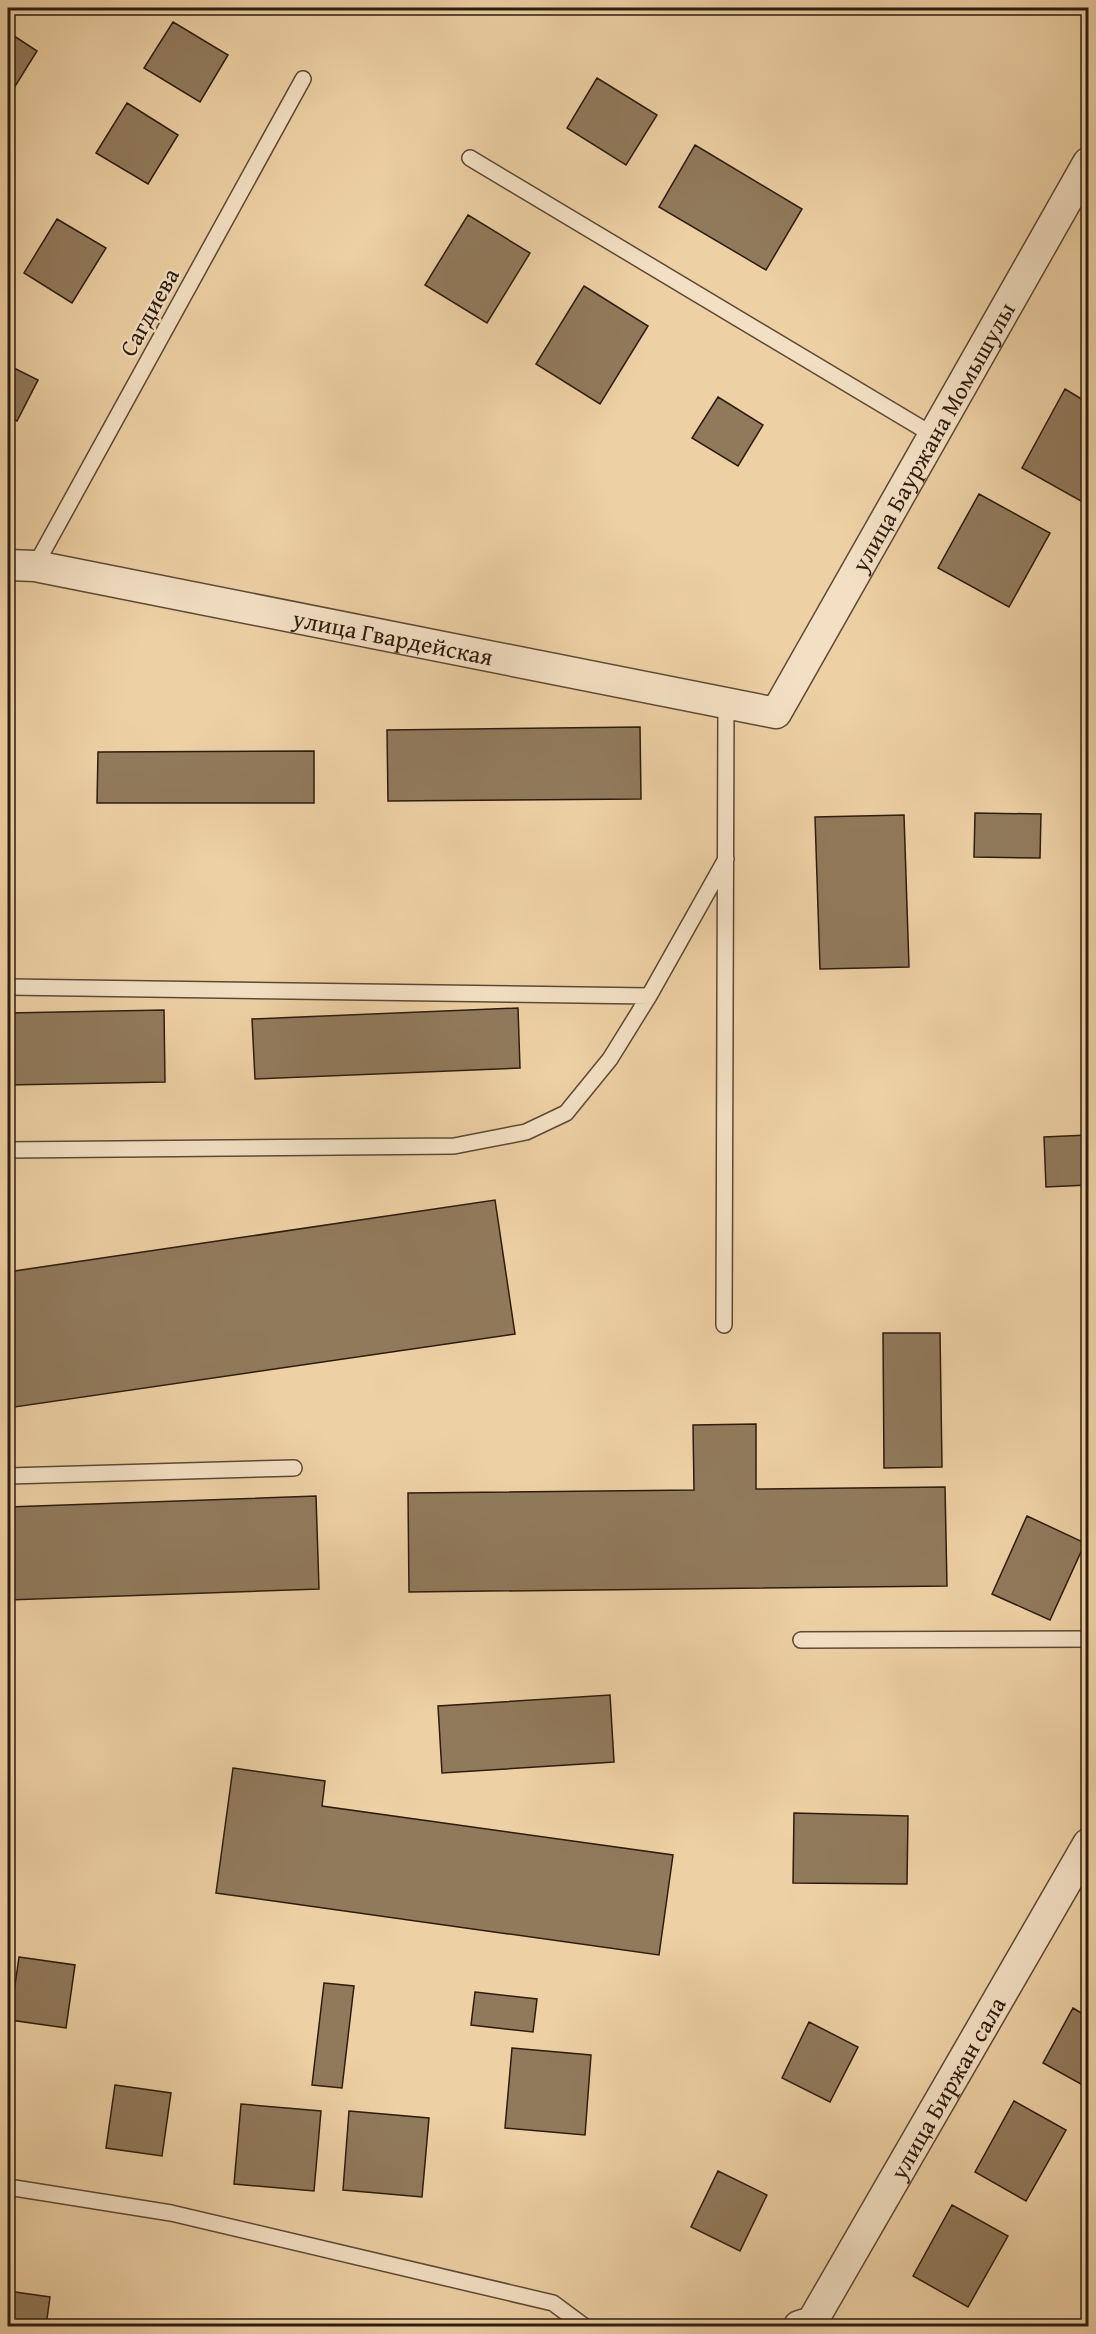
<svg xmlns="http://www.w3.org/2000/svg" width="1096" height="2334" font-family="'Gentium Book Plus',serif">
	<style>
		.building { fill: #917a5c; stroke: #2d1c0f; stroke-width: 1.5 }
		.lines { fill: none; stroke-linecap: round; stroke-linejoin: round }
		.service-casing { stroke: #5d4934; stroke-width: 18 }
		.minor-casing { stroke: #5d4934; stroke-width: 33 }
		.service { stroke: #f3e0c4; stroke-width: 15 }
		.minor { stroke: #f3e0c4; stroke-width: 30 }
		.labels { text-anchor: middle; dominant-baseline: central; stroke-width: 4.5; stroke-linejoin: round; paint-order: stroke }
		.street-label { font-size: 24px; fill: #2d1c0f; stroke: #f3e0c4 }
	</style>
	<rect width="100%" height="100%" fill="#edd0a4"/>
	<filter id="stains"><feTurbulence type="fractalNoise" baseFrequency=".00333" numOctaves="4"/><feColorMatrix values="0 0 0 0 .2 0 0 0 0 .09 0 0 0 0 .02 0 0 0 .5 -.17"/></filter>
	<radialGradient id="worn" r=".72"><stop offset=".6" stop-color="#630" stop-opacity="0"/><stop offset="1" stop-color="#630" stop-opacity=".3"/></radialGradient>
	<path class="building" d="M 173,22 L 228,55 L 200,102 L 144,68 Z
		M 8,32 L 37,51 L 9,96 L 8,95 Z
		M 597,78 L 657,115 L 626,165 L 567,128 Z
		M 127,103 L 178,135 L 148,184 L 96,153 Z
		M 695,145 L 802,209 L 766,270 L 659,207 Z
		M 468,215 L 530,253 L 487,323 L 425,285 Z
		M 57,219 L 106,248 L 72,303 L 24,273 Z
		M 584,286 L 648,326 L 600,404 L 536,364 Z
		M 8,365 L 38,380 L 17,421 L 8,417 Z
		M 1065,389 L 1088,403 L 1088,505 L 1022,468 Z
		M 718,397 L 763,425 L 738,466 L 692,438 Z
		M 979,494 L 1050,533 L 1009,607 L 938,568 Z
		M 640,727 L 641,799 L 388,801 L 387,730 Z
		M 314,751 L 314,803 L 97,803 L 98,752 Z
		M 975,813 L 1041,814 L 1040,858 L 974,857 Z
		M 904,815 L 909,967 L 820,969 L 815,817 Z
		M 518,1008 L 520,1068 L 255,1079 L 252,1019 Z
		M 164,1010 L 165,1082 L 8,1085 L 8,1013 Z
		M 1088,1135 L 1088,1185 L 1046,1187 L 1044,1137 Z
		M 495,1200 L 515,1334 L 8,1408 L 8,1272 Z
		M 883,1333 L 940,1333 L 942,1467 L 884,1468 Z
		M 756,1424 L 756,1489 L 945,1487 L 947,1586 L 409,1592 L 408,1493 L 694,1490 L 693,1425 Z
		M 316,1496 L 319,1589 L 8,1600 L 8,1507 Z
		M 1027,1516 L 1085,1543 L 1050,1620 L 992,1594 Z
		M 610,1695 L 614,1762 L 442,1773 L 438,1706 Z
		M 233,1768 L 325,1781 L 322,1806 L 673,1855 L 659,1955 L 216,1893 Z
		M 794,1813 L 908,1816 L 907,1884 L 793,1883 Z
		M 19,1957 L 75,1965 L 66,2028 L 10,2020 Z
		M 324,1983 L 354,1986 L 342,2088 L 312,2085 Z
		M 475,1992 L 537,1999 L 533,2032 L 471,2025 Z
		M 1073,2008 L 1088,2017 L 1088,2088 L 1043,2063 Z
		M 809,2022 L 858,2047 L 830,2102 L 782,2078 Z
		M 512,2048 L 591,2055 L 585,2135 L 505,2128 Z
		M 115,2085 L 171,2093 L 162,2156 L 106,2148 Z
		M 1014,2101 L 1066,2130 L 1026,2201 L 975,2172 Z
		M 241,2104 L 321,2111 L 314,2191 L 234,2184 Z
		M 349,2111 L 429,2118 L 422,2197 L 343,2190 Z
		M 718,2171 L 767,2195 L 740,2251 L 691,2227 Z
		M 952,2205 L 1008,2236 L 968,2307 L 913,2276 Z
		M 8,2291 L 50,2297 L 46,2326 L 8,2326 Z"/>
	<g class="lines">
		<defs>
			<path id="service" d="M 470,158 L 933,435
				M 35,566 L 303,79
				M 8,987 L 649,996
				M 8,1150 L 454,1146 L 526,1132 L 566,1113 L 610,1059 L 649,996 L 726,859
				M 724,1325 L 726,703
				M 8,1476 L 294,1468
				M 801,1640 L 1088,1639
				M 8,2187 L 171,2213 L 553,2303 L 584,2326"/>
			<g id="minor">
				<path id="s1" d="M 8,565 L 35,566 L 776,713 L 1088,163"/>
				<path id="s2" d="M 799,2326 L 812,2322 L 1088,1844"/>
			</g>
		</defs>
		<use href="#service" class="service-casing"/>
		<use href="#minor" class="minor-casing"/>
		<use href="#service" class="service"/>
		<use href="#minor" class="minor"/>
	</g>
	<g class="labels">
		<g class="street-label">
			<text transform="translate(149 312) rotate(-61)">Сагдиева</text>
			<text stroke="none"><textPath href="#s1" startOffset="1100">улица Бауржана Момышулы</textPath></text>
			<text stroke="none"><textPath href="#s1" startOffset="392">улица Гвардейская</textPath></text>
			<text stroke="none"><textPath href="#s2" startOffset="284">улица Биржан сала</textPath></text>
		</g>
	</g>
	<rect width="1096" height="2334" fill="none" stroke="#edd0a4" stroke-width="30"/>
	<rect x="9" y="9" width="1078" height="2316" fill="none" stroke="#2d1c0f" stroke-width="3"/>
	<rect x="15" y="15" width="1066" height="2304" fill="none" stroke="#2d1c0f" stroke-width="1.5"/>
	<rect width="100%" height="100%" filter="url(#stains)"/>
	<rect width="100%" height="100%" fill="url(#worn)"/>
</svg>
